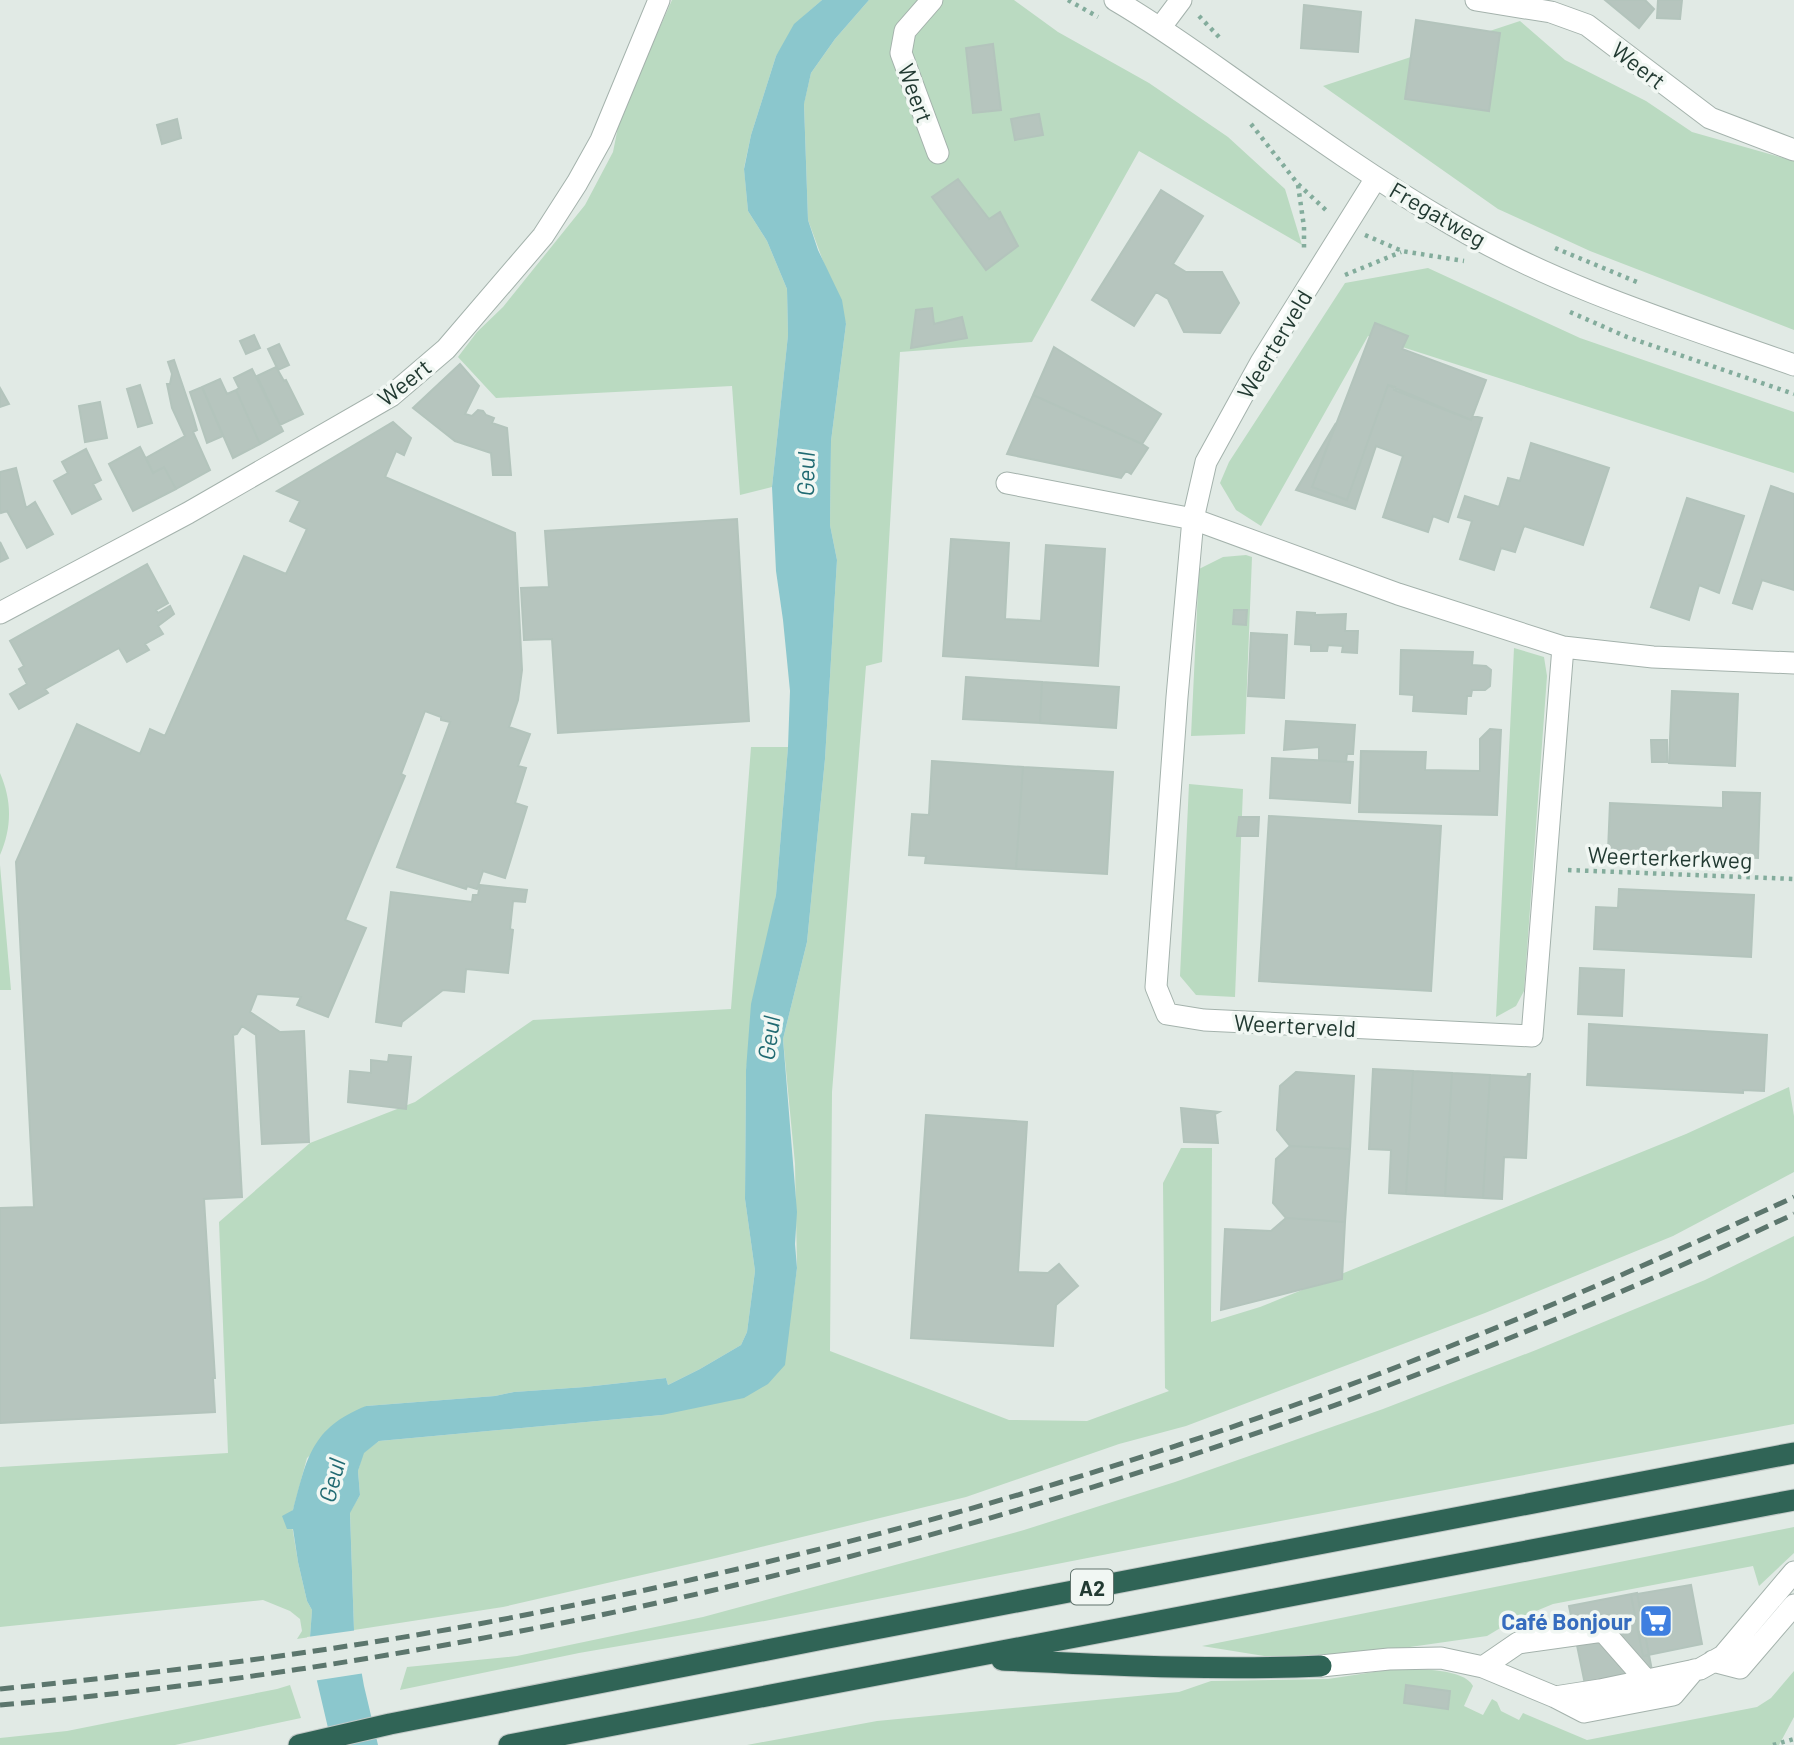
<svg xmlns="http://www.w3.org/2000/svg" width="1794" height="1745" font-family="Barlow,sans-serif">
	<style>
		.green { fill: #badac1 }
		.water { fill: #8bc7cd }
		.pier { fill: #e1eae5 }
		.building { fill: #b6c5be; stroke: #b3c4bc; stroke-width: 2 }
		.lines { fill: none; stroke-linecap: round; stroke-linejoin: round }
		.minor-casing { stroke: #a4b2ac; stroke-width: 23 }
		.highway-casing { stroke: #c1c8c6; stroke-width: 23 }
		.path { stroke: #83ac9c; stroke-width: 4.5; stroke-dasharray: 3.5 5; stroke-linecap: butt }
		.minor { stroke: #fff; stroke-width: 21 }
		.highway { stroke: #306456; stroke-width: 21 }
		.rail { stroke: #5c766d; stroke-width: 5; stroke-dasharray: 14 7; stroke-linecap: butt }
		.labels { text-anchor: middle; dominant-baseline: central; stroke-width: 7; stroke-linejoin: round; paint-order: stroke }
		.shield { fill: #f1f7f3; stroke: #60736c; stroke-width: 2 }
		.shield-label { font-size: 21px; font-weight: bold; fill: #223a32 }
		.street-label { font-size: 23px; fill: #223a32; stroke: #f1f7f3 }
		.shop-label { font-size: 23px; font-weight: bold; fill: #366cbe; stroke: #f1f7f3; text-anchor: end }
		.water-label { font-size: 24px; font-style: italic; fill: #206a72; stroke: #f1f7f3 }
	</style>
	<rect width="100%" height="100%" fill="#e1eae5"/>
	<path class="green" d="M 672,0 L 822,0 L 806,14 L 776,56 L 751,135 L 744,168 L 748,211 L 767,241 L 787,289 L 788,335 L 772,487 L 740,495 L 732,386 L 496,398 L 458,357 L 477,332 L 503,307 L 585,205 L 613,152 L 620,117 Z
		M 869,0 L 1014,0 L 1058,32 L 1149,83 L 1228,137 L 1285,189 L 1302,245 L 1139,151 L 1032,342 L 900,352 L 882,662 L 866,666 L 832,1092 L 830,1351 L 1009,1420 L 1087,1421 L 1169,1391 L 1165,1388 L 1163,1183 L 1181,1148 L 1212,1148 L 1211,1322 L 1260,1307 L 1686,1134 L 1789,1087 L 1794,1116 L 1794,1172 L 1673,1236 L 1485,1313 L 1186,1426 L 1119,1444 L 966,1497 L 716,1558 L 503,1607 L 354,1630 L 350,1512 L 360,1495 L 358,1471 L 363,1453 L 379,1441 L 662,1415 L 792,1306 L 797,1268 L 795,1164 L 783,1039 L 807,942 L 825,759 L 837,560 L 830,525 L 831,441 L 846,324 L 808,220 L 804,103 L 811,73 L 835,39 Z
		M 1520,21 L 1565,60 L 1646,101 L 1692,132 L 1794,161 L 1794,330 L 1590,251 L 1498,209 L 1323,86 Z
		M 1428,268 L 1580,338 L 1794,412 L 1794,473 L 1368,336 L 1261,526 L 1236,510 L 1220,483 L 1229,462 L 1345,283 Z
		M 1246,555 L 1252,557 L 1245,734 L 1191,736 L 1199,569 L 1223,557 Z
		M 1514,648 L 1544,657 L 1547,676 L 1524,991 L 1516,1006 L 1496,1017 Z
		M 751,747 L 788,747 L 776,895 L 746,1070 L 745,1199 L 755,1271 L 747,1332 L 741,1345 L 700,1369 L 668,1385 L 666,1378 L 585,1387 L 514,1392 L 495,1396 L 366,1406 L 307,1458 L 293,1510 L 290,1513 L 298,1562 L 307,1601 L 312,1610 L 310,1637 L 297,1639 L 302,1631 L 300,1619 L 290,1611 L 263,1600 L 0,1627 L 0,1467 L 228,1453 L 219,1222 L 310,1143 L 415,1102 L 533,1020 L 731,1009 Z
		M 0,773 C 12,801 12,827 0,855 Z
		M 1189,784 L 1243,789 L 1235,997 L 1196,995 L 1180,976 Z
		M 0,865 L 11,990 L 0,990 Z
		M 1794,1236 L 1794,1424 L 1159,1544 L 770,1620 L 579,1653 L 400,1690 L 407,1667 L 517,1656 L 703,1617 L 1024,1530 L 1175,1482 L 1383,1409 L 1536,1350 L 1705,1280 Z
		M 1794,1527 L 1794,1553 L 1759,1586 L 1753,1566 L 1553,1604 L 1512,1621 L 1487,1636 L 1389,1650 L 1276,1658 L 1202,1646 Z
		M 1400,1668 C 1419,1670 1464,1668 1473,1686 L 1464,1706 L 1483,1715 L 1492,1699 L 1497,1702 L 1501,1711 L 1519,1720 L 1523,1713 L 1587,1740 L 1757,1707 L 1771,1698 L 1794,1671 L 1794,1717 L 1779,1745 L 747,1745 L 877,1721 L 1179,1692 L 1211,1681 L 1328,1679 Z
		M 290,1685 L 301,1718 L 175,1745 L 0,1745 L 0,1738 L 67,1731 L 277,1689 Z"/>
	<path class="water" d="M 822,0 L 869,0 L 835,39 L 811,73 L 804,104 L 808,220 L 818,250 L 842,300 L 846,324 L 831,441 L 830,525 L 837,560 L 825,759 L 807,942 L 783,1039 L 797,1212 L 795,1244 L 797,1268 L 785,1365 L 768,1384 L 744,1398 L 662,1415 L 379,1441 L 364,1453 L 358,1471 L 360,1495 L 350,1513 L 354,1630 L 364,1686 L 378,1745 L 332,1745 L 317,1681 L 310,1637 L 312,1610 L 307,1601 L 298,1562 L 293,1529 L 287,1529 L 282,1516 L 293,1510 C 307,1458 311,1428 366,1406 L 495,1396 L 514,1392 L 585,1387 L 666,1378 L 668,1385 L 700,1369 L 741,1345 L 747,1332 L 755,1271 L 745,1199 L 746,1070 L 751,1004 L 776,895 L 788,747 L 790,691 L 783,620 L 776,571 L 772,487 L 788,335 L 787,289 L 767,241 L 748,211 L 744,169 L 751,135 L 776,56 L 794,24 Z"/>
	<path class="pier" d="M 358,1630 L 365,1673 L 313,1681 L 307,1637 Z"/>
	<path class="building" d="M 1605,0 L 1645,0 L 1654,9 L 1639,28 Z
		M 1658,0 L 1682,0 L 1680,19 L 1657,18 Z
		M 1304,5 L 1361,12 L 1358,52 L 1301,48 Z
		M 1416,20 L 1500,33 L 1489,111 L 1405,99 Z
		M 993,44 L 1001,110 L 973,113 L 966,48 Z
		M 1039,114 L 1043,135 L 1015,140 L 1011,119 Z
		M 177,119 L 181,138 L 162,144 L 157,125 Z
		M 958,179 L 989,219 L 1000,212 L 1018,246 L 986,270 L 932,197 Z
		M 1161,190 L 1203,216 L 1173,264 L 1186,272 L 1222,272 L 1239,303 L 1220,333 L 1184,332 L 1168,299 L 1156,292 L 1134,326 L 1092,300 Z
		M 932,308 L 934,324 L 962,317 L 967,338 L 911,348 L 916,310 Z
		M 1375,323 L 1408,336 L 1402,349 L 1486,380 L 1471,420 L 1388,385 L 1347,500 L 1312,487 Z
		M 254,335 L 260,348 L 246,354 L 240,341 Z
		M 279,344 L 289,365 L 278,370 L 268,349 Z
		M 1054,347 L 1161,414 L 1142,444 L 1033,395 Z
		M 174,360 L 193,416 L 197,430 L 193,432 L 210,470 L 176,489 L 164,467 L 153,473 L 146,458 L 185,436 L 172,408 L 167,384 L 170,384 L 172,374 L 168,362 Z
		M 460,364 L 479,386 L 465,414 L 472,416 L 478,410 L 483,411 L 486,415 L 494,418 L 492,423 L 507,428 L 511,475 L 493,475 L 491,453 L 455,441 L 413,408 Z
		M 276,367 L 284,381 L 286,380 L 303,414 L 280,425 L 257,376 Z
		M 252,369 L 283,431 L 260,444 L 236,390 L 239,388 L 234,378 Z
		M 220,379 L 227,394 L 236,390 L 260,444 L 233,458 L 202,387 Z
		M 140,385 L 152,423 L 138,427 L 127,389 Z
		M 1388,385 L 1395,387 L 1394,390 L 1471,420 L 1473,416 L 1482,418 L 1448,522 L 1433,516 L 1428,532 L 1383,517 L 1403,456 L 1376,446 L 1355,509 L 1296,490 L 1336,423 L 1312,487 L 1347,500 Z
		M 202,387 L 223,436 L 207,443 L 190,392 Z
		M 0,388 L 9,404 L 0,407 Z
		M 1033,395 L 1142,444 L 1148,448 L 1131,474 L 1126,471 L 1121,478 L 1007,454 Z
		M 100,402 L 107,438 L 85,442 L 79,406 Z
		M 393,422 L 411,438 L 404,455 L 396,451 L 385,477 L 515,533 L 522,670 L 518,700 L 509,727 L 530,734 L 518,766 L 526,768 L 515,803 L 527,807 L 505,878 L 483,871 L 477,889 L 467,886 L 466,889 L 397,867 L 450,722 L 441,720 L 441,717 L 425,711 L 401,774 L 405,776 L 345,920 L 366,928 L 328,1017 L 297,1005 L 301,997 L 257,994 L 250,1012 L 280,1032 L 304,1031 L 309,1142 L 262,1144 L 256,1035 L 242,1026 L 237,1034 L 233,1035 L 242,1197 L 204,1199 L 215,1378 L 213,1378 L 215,1412 L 0,1423 L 0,1208 L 34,1207 L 16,862 L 77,724 L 140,754 L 150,729 L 165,736 L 244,556 L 286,574 L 307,529 L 290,521 L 300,501 L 277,491 Z
		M 1531,443 L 1609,468 L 1583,545 L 1524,526 L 1515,552 L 1501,548 L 1494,570 L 1460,559 L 1472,521 L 1458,517 L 1465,496 L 1499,507 L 1508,478 L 1520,481 Z
		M 140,447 L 153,473 L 164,467 L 176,489 L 133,511 L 109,464 Z
		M 86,449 L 101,480 L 93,484 L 101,499 L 72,514 L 54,481 L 68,473 L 62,462 Z
		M 16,468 L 26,508 L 35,502 L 53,534 L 27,548 L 7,511 L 1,513 L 0,510 L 0,472 Z
		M 1771,486 L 1794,494 L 1794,590 L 1762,580 L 1752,609 L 1733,603 Z
		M 1687,498 L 1744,516 L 1719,593 L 1699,585 L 1689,620 L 1651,607 Z
		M 737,519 L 749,721 L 558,733 L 552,639 L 524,640 L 521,588 L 549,587 L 545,531 Z
		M 951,539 L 1009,543 L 1005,619 L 1041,621 L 1046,545 L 1105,549 L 1098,666 L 943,656 Z
		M 0,542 L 8,558 L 0,562 Z
		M 147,564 L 168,603 L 156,610 L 158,613 L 170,606 L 174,614 L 158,626 L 163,634 L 145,644 L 149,650 L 127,662 L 119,648 L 45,689 L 48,693 L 19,709 L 10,694 L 27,684 L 19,669 L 24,666 L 10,641 Z
		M 1234,610 L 1247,610 L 1246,625 L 1233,624 Z
		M 1297,612 L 1315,613 L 1315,615 L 1346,614 L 1345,631 L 1358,631 L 1357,653 L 1342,652 L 1343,646 L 1328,645 L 1327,651 L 1311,651 L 1311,645 L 1295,644 Z
		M 1251,633 L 1287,635 L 1284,698 L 1248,696 Z
		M 1401,650 L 1473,652 L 1472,665 L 1486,666 L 1491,670 L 1490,686 L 1485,690 L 1472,690 L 1471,696 L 1467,696 L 1466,714 L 1413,711 L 1414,695 L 1400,694 Z
		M 966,677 L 1042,682 L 1040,723 L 963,719 Z
		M 1042,682 L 1119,687 L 1116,728 L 1040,723 Z
		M 1672,691 L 1738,694 L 1735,766 L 1669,763 Z
		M 1286,721 L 1355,725 L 1353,754 L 1347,754 L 1346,762 L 1319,760 L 1319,747 L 1284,750 Z
		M 1490,729 L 1501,730 L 1497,815 L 1359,812 L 1361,751 L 1426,752 L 1425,770 L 1480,771 L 1480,739 Z
		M 1651,740 L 1667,740 L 1667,762 L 1652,762 Z
		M 1272,758 L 1353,762 L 1350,803 L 1270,798 Z
		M 932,761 L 1023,767 L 1016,869 L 925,863 L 926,856 L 909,855 L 912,814 L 929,815 Z
		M 1023,767 L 1113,772 L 1107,874 L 1016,869 Z
		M 1723,792 L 1760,793 L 1758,858 L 1608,851 L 1610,803 L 1723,808 Z
		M 1269,816 L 1441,826 L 1431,991 L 1259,981 Z
		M 1239,817 L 1259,817 L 1258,836 L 1237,836 Z
		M 480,885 L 527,890 L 525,902 L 513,901 L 510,929 L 513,930 L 508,973 L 466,969 L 464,992 L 443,990 L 402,1022 L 401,1026 L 376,1022 L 391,892 L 472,902 L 473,895 L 478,895 Z
		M 1619,889 L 1754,895 L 1751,957 L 1594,949 L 1596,907 L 1618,908 Z
		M 1580,968 L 1624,970 L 1622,1016 L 1578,1014 Z
		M 1589,1024 L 1767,1035 L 1764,1091 L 1743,1090 L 1743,1093 L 1587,1085 Z
		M 389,1055 L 411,1057 L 406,1109 L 348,1102 L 350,1071 L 371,1073 L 371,1060 L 388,1062 Z
		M 1373,1069 L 1413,1071 L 1406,1194 L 1389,1193 L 1391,1150 L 1369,1149 Z
		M 1413,1071 L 1452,1073 L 1445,1196 L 1406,1194 Z
		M 1296,1072 L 1354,1076 L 1350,1149 L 1290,1146 L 1277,1130 L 1280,1086 Z
		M 1452,1073 L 1490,1075 L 1483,1198 L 1445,1196 Z
		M 1528,1074 L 1530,1074 L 1526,1158 L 1504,1157 L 1502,1199 L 1483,1198 L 1490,1075 L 1527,1077 Z
		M 1181,1108 L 1219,1112 L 1215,1114 L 1218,1143 L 1184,1142 Z
		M 926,1115 L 1027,1122 L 1018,1272 L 1048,1273 L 1059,1264 L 1078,1286 L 1056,1305 L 1053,1346 L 911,1338 Z
		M 1290,1146 L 1350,1149 L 1345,1222 L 1286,1218 L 1273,1203 L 1276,1159 Z
		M 1286,1218 L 1345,1222 L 1342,1279 L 1221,1310 L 1225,1229 L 1271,1231 Z
		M 1691,1585 L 1702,1644 L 1643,1656 L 1631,1595 Z
		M 1637,1593 L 1655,1686 L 1588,1699 L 1569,1606 Z
		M 1406,1685 L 1450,1691 L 1448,1709 L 1404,1703 Z"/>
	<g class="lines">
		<defs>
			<path id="minor" d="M 932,0 L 905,31 L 901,53 L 938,153
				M 1115,0 C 1158,25 1198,54 1239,83 C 1308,132 1377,181 1451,224 C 1557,287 1678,324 1794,365
				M 1476,0 L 1551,12 L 1587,25 L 1710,118 L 1794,150
				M 1160,28 L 1181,0
				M 1376,178 L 1261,362 L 1206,462 L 1193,519 L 1177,697 L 1156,987 L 1167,1014 L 1204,1020 L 1532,1036 L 1563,647
				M 1007,483 L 1193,519 L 1398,594 L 1563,647 L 1653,657 L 1794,663
				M 0,613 L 188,513 L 391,396 L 446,349 L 543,236 L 577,183 L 601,140 L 659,0
				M 1713,1661 L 1740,1668 L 1794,1605
				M 1321,1666 L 1389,1659 L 1441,1658 L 1483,1667 L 1555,1697 L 1600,1690 L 1700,1669 L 1723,1656 L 1794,1572
				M 1483,1667 L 1518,1643 L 1603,1631 L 1646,1680
				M 1555,1697 L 1584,1712 L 1673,1695 L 1694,1670"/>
			<path id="highway" d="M 1002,1660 C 1108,1665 1215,1671 1321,1666
				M 299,1745 L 390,1724 L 823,1639 L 1794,1453
				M 509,1745 L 1794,1500"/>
		</defs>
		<use href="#minor" class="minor-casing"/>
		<use href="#highway" class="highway-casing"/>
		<path class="path" d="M 1068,0 L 1098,17
			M 1199,16 L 1219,37
			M 1251,124 L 1298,184 L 1328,212
			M 1298,185 L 1304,227 L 1304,249
			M 1365,235 L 1402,251 L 1464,261
			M 1555,248 L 1637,282
			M 1345,275 L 1401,252
			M 1570,312 L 1627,337 L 1794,394
			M 1568,870 L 1794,879
			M 1773,1745 L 1794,1739"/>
		<use href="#minor" class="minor"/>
		<use href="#highway" class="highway"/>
		<path class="rail" d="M 0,1689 C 178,1671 355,1649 530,1614 C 767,1567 1001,1506 1229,1428 C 1422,1362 1610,1283 1794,1197
			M 0,1705 C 190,1689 380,1659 567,1622 C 992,1536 1402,1398 1794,1214"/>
	</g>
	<defs>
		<symbol id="supermarket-square" viewBox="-11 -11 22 22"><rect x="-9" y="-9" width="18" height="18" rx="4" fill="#3f7fe0" stroke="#f1f7f3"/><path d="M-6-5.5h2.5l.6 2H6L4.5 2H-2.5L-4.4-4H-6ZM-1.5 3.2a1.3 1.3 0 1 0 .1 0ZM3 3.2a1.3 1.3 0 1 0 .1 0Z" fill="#fff"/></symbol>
	</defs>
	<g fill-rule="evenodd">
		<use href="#supermarket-square" x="1637" y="1602" width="38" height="38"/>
	</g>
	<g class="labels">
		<rect class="shield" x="1071" y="1569.5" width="42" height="35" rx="5"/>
		<g class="shield-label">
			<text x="1092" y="1587">A2</text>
		</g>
		<g class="street-label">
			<text transform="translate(1639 65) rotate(38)">Weert</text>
			<text transform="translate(916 93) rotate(70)">Weert</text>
			<text transform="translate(1438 214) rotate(30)">Fregatweg</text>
			<text transform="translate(1274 344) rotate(-59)">Weerterveld</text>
			<text transform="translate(404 382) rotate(-38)">Weert</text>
			<text transform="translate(1670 857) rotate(2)">Weerterkerkweg</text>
			<text transform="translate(1295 1025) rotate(3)">Weerterveld</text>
		</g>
		<g class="shop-label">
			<text x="1632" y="1621">Café Bonjour</text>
		</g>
		<g class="water-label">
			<text transform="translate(805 474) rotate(-89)">Geul</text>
			<text transform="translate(768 1038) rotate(-82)">Geul</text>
			<text transform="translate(331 1480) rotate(-75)">Geul</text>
		</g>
	</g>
</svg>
